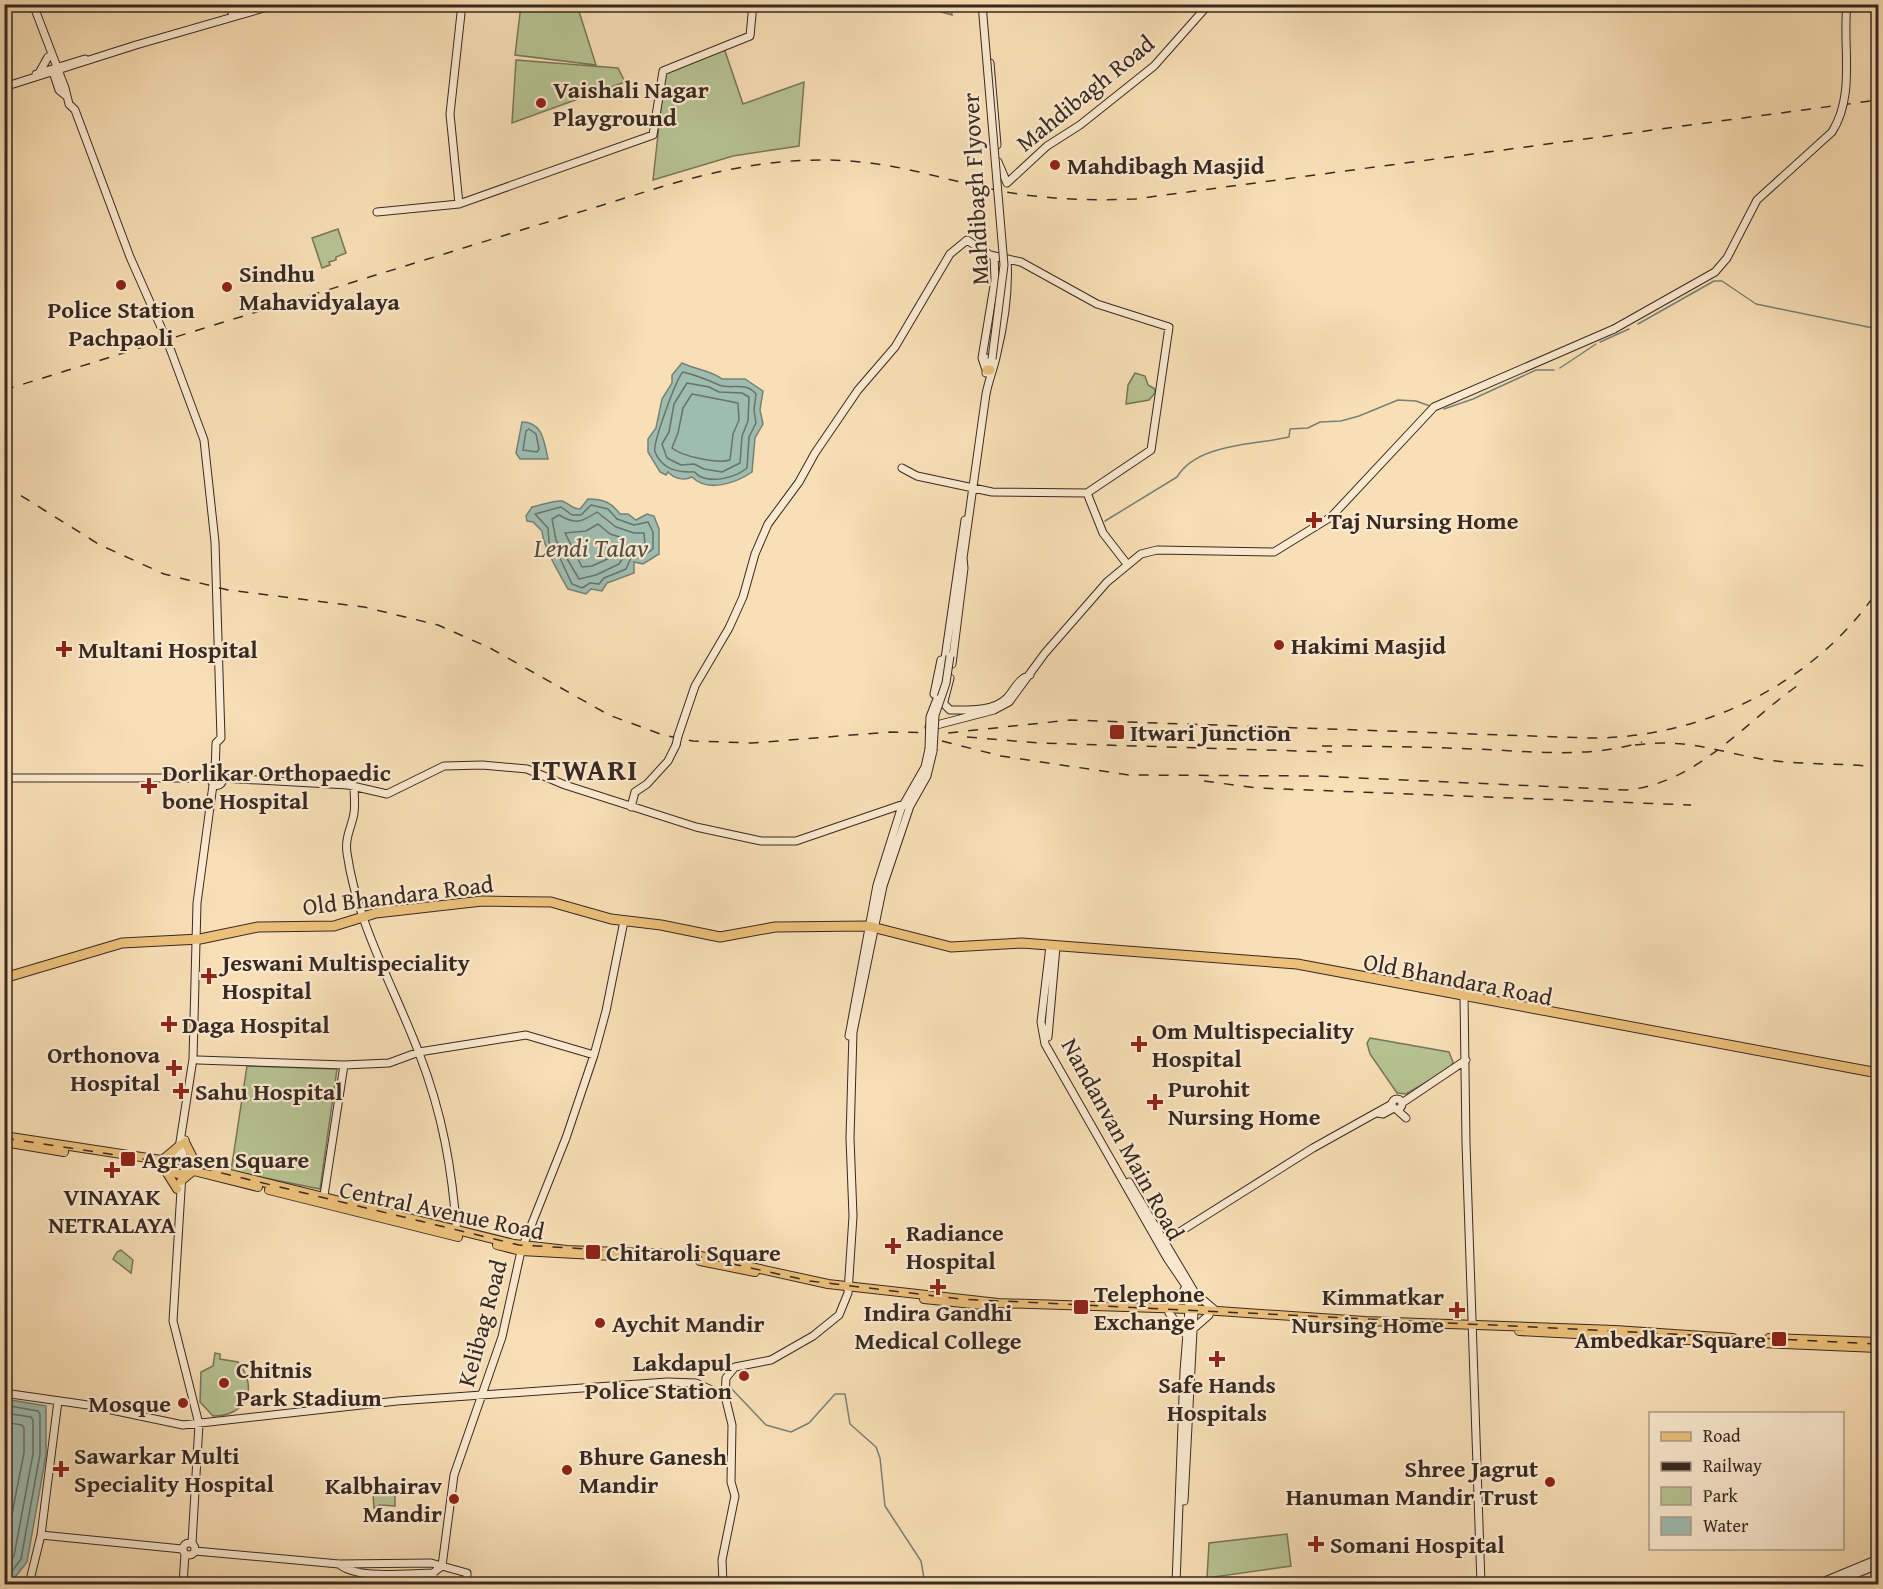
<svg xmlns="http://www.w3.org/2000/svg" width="1883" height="1589" font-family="'Gentium Book Plus',serif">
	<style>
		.green { fill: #b7c393; stroke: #77765a; stroke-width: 1.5 }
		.water { fill: #9ebcb0; stroke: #758177; stroke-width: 1.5 }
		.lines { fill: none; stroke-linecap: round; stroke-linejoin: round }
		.shore { stroke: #6a7269; stroke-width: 1.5 }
		.stream { stroke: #758177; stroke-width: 1.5 }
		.secondary-casing { stroke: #372922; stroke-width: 9 }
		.primary-casing { stroke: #372922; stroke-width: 10 }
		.highway-casing { stroke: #372922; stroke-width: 11 }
		.secondary { stroke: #fbead0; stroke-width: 7 }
		.primary { stroke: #ecc07b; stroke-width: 8 }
		.highway { stroke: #ecc07b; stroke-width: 9 }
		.rail { stroke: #372922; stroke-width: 1.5; stroke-dasharray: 10 10; stroke-linecap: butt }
		.secondary-bridge-casing { stroke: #372922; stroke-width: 9; stroke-linecap: butt }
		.secondary-bridge { stroke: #fbead0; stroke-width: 7 }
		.poi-dot { fill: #8f2418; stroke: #fbead0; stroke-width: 2 }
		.labels { text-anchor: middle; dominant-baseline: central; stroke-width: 4.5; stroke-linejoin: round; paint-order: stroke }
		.poi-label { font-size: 24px; font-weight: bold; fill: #372922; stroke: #fbead0; text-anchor: start }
		.street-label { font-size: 24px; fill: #372922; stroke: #fbead0 }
		.water-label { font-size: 26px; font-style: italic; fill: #514e46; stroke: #fbead0 }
		.district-label { font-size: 30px; font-weight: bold; letter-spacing: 1.5px; fill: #372922; stroke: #fbead0 }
	</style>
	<rect width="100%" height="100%" fill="#f9dfb6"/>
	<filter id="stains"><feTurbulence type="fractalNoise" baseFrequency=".00333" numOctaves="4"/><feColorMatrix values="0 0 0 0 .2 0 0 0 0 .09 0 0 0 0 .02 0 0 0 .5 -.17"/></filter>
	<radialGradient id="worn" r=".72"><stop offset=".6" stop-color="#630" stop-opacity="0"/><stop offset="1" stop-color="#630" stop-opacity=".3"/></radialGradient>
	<path class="green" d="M 521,5 L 577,5 L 596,65 L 515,55 Z
		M 916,5 L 951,5 L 952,15 Z
		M 724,48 L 743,104 L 804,82 L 799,146 L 733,156 L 653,180 L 665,71 Z
		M 516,60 L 618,68 L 625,82 L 512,123 Z
		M 338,229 L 346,253 L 336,257 L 336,260 L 329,262 L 330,265 L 322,268 L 312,238 Z
		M 1135,373 L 1145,376 L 1148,385 L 1155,389 L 1155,393 L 1149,400 L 1126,404 L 1128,385 Z
		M 1370,1038 L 1449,1052 L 1453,1062 L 1451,1068 L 1406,1094 L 1397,1093 L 1370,1054 L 1367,1043 Z
		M 247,1066 L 337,1069 L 320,1189 L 231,1171 Z
		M 121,1250 L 133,1260 L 131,1273 L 113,1259 L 117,1252 Z
		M 215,1353 L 220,1354 L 220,1359 L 238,1362 C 259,1388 247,1416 213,1416 L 200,1402 L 201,1372 L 213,1366 Z
		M 381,1490 L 395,1494 L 395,1506 L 380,1505 L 374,1508 L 373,1494 Z
		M 1287,1534 L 1291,1566 L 1207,1578 L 1209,1543 Z"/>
	<path class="water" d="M 682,363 C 694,369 713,371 722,379 L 745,379 L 763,391 L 760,410 L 763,424 L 755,438 L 752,472 C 736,483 708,493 692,477 C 684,481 675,479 668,472 L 666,475 L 660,472 L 648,452 L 648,439 L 656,428 L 662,399 L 672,383 L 672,375 Z
		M 522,422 C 543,422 544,442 548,459 L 520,459 L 516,453 Z
		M 588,499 C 603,499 611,502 620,514 L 628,514 L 636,520 L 647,514 L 654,516 L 659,529 L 659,554 L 643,564 L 634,562 L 634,573 L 607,583 L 602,591 L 591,589 L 586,594 L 568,589 C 559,573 543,547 542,531 L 533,522 L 527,521 L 526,516 L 532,507 C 542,505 554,500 562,501 C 569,503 572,509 580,509 Z
		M 5,1399 L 46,1406 L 46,1455 L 27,1562 L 16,1576 L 5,1583 Z"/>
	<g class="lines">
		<path class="shore" d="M 683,372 C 695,375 708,380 719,385 C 733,390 745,381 756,394 L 754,410 L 756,423 L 749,437 L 747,468 C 735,478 713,483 699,476 C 695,474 697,471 691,472 C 676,472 662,469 655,452 C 652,445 676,379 683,372 Z
			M 687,383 L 709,387 L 719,392 L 742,393 L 749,397 L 748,421 L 742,436 L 740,463 L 722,472 L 704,469 L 694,464 L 681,465 L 667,458 L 662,444 L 669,432 L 674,404 Z
			M 692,394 L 738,403 L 739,420 L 733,434 L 730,460 C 718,464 681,456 672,448 L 678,433 L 683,408 Z
			M 529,429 L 536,434 L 539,449 L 537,452 L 523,450 L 526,431 Z
			M 591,505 L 608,509 L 617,519 L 634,525 L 648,522 L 653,532 L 653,549 L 642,557 L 631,558 L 626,569 L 604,578 L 599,584 L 590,583 L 582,588 L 572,584 L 559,556 L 549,542 L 548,528 L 535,514 L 561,507 L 572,515 L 581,515 Z
			M 597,512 L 616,527 L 634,533 L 644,533 L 645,545 L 641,549 L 627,551 L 619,564 L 596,575 L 579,579 L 556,540 L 552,519 L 559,515 C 576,525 582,522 597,512 Z
			M 598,524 L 610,534 L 623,538 L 624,542 L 612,557 L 592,566 L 582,567 L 565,533 L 586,531 Z
			M 4,1405 L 38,1411 L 40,1414 L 40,1454 L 21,1559 L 12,1571 L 4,1576
			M 4,1413 L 31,1417 L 33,1420 L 33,1454 L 14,1556 L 4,1568
			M 4,1422 L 22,1425 L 24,1428 L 24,1453 L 4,1554"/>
		<path class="stream" d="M 1638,324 L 1714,281 L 1722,281 L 1756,304 L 1878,329
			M 1600,342 L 1629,329
			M 1560,368 L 1596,344
			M 1444,409 L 1473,399 L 1536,370 L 1554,370
			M 1105,521 L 1177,477 C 1197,443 1256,445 1289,437 L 1290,429 L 1308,428 L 1320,422 L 1341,421 L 1359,416 L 1398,400 L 1416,401 L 1430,406
			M 729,1386 L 766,1425 L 791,1432 L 809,1423 L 835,1394 L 845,1394 L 850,1424 L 876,1447 L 880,1458 L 885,1506 L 921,1561 L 925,1584"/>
		<defs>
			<path id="secondary" d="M 33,4 L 65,88 L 69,104 L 75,110 L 130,257 L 168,343 L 204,440 L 215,542 L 221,738 L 216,743 L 215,775
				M 230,4 L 233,17
				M 462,4 L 450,114 L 459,204 L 653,135 L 663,71 L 750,36 L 753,4
				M 990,63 L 997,145
				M 52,69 L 59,90 L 65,95
				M 39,73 L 48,57
				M 36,74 L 85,59
				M 4,87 L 136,45 L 278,4
				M 998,162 L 1007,183 L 1047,146 L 1080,125 L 1154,66 L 1209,4
				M 377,212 L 459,204
				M 985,367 L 982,358 L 995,280 L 994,256
				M 986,373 L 988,358
				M 1087,493 L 1103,533 L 1127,564
				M 941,660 L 934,694 L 950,710 C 968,710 993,712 1007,698 C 1015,689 1018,679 1030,675
				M 952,664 L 964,568 L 963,558 L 986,394 C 989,379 994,368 997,353 C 1004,324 1009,289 1007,259
				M 940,693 L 965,520
				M 944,701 L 950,678
				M 929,727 L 994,710 L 1009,702 L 1045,653 L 1107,582 L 1141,554 L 1157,550 L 1274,552 L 1331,517 L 1434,407 L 1614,329
				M 678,736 L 695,686 L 729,628 L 743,597 L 755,554 L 768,524 L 799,482 L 815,453 L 858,390 L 895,347 L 950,254 L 967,240 L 990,255 L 1021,262 L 1097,304 L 1169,327 L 1151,450 L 1087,493 L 992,492 L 917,476 L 902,468
				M211.5 780a5.5 5.5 0 1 1 11 0a5.5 5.5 0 1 1-11 0Z
				M 4,778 L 212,778
				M 222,778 L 348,785 L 387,794 L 444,766 L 482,765 L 527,769 L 565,785 L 696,827 L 761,841 L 796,841 L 904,804 L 910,806
				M 354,786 C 354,796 356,808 353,818 C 350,830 345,839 347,853 C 357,924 394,987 419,1053 C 443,1115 452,1169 457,1234
				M 631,807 L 635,792 L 647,784 L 668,761 L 676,745
				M 1050,946 L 1041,1022 L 1045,1044 L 1167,1258 L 1188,1289 L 1189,1309 L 1184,1371 L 1176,1584
				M 1464,995 L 1466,1143 L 1481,1584
				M 849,1036 L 877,885 L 901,809 L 925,767 L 929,749
				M 1048,1037 L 1056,947
				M 198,1060 L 344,1065 L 389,1063 L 419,1052 L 526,1035 L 594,1055
				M1392 1104a5 5 0 1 1 10 0a5 5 0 1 1-10 0Z
				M 1402,1103 L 1466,1060
				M 1396,1109 L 1406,1118
				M 1378,1113 L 1383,1114 L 1394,1108
				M 177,1161 L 193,1059 L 197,903 L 213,785
				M 182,1161 L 185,1140
				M 182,1174 L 173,1321 L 199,1424 L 192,1543
				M 1129,1182 L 1195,1293 L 1184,1501
				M 323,1202 L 344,1065
				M 1162,1243 L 1313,1148 L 1392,1104
				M 1195,1293 L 1216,1311
				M 1168,1308 L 1179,1300 L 1186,1286
				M 1169,1313 L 1187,1336
				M 1193,1329 L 1209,1315
				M 4,1393 L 88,1405 L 183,1425 L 397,1401 L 667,1382 L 696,1383 L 725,1396
				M 41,1535 L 182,1549
				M183 1549a6 6 0 1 1 12 0a6 6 0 1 1-12 0Z
				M 195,1551 L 339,1564 L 431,1563 L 467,1573 L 467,1584
				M 339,1564 C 356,1580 409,1573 433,1573 L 442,1566
				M 442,1566 L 454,1475 L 502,1337 L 521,1251 L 566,1138 L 594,1055 L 606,1011 L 624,921
				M 29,1584 L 41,1535 L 58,1401
				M 183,1584 L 185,1554
				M 433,1584 L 433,1573
				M 723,1584 L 722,1560 L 735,1496 L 731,1482 L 732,1425 L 725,1396 L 726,1378 L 735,1367 L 771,1360 L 813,1336 L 839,1315 L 848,1293 L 853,1216 L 850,1138 L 853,1032 L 883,886 L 910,806 L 927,776 L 933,751
				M 1808,1584 L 1820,1583 L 1878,1559
				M 1830,1584 L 1878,1565"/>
			<path id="primary" d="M 4,1136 L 174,1162
				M 4,1142 L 64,1152
				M 185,1142 L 197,1166
				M172 1167a7 7 0 1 1 14 0a7 7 0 1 1-14 0Z
				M 161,1161 L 180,1145
				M 185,1163 L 514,1244 L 567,1250 L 696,1255 L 828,1284 L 998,1303 L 1189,1309 L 1365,1321 L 1615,1330 L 1733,1338
				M 162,1165 L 177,1189
				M 186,1169 L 258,1187
				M 181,1181 L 192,1172
				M 269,1190 L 458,1237
				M 497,1245 L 521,1251 L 631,1257
				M 700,1261 L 755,1272
				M 924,1299 L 992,1306
				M 1519,1331 L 1690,1340
				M 1769,1338 L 1878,1342
				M 1737,1342 L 1878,1348"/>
			<path id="highway" d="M 987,370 L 990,370
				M 4,978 L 122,943 L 200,939 L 258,927 L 334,926 L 376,913 L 482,901 L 551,902 L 611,919 L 661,925 L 720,937 L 775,927 L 868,926 L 951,947 L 1022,943 L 1297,964 L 1878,1073"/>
		</defs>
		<use href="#secondary" class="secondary-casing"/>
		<use href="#primary" class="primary-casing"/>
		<use href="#highway" class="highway-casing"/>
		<use href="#secondary" class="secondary"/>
		<use href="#primary" class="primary"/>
		<use href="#highway" class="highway"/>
		<path class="rail" d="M 4,390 L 664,186 C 728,167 793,155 861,162 C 904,166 944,179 986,188 C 1036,199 1085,201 1135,199 L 1878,100
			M 4,485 L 100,545 L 164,574 L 228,590 L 364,607 L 438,625 L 490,648 L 609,715 L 663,735 L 693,741 L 752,743 L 890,732 L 948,733 L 1070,720 L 1589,738 C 1701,739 1815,684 1878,590
			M 967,737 L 1039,743 L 1332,752
			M 942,741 L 1001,756 L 1129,775 L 1316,776 L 1626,790 C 1696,784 1743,724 1797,686
			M 1635,745 C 1689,738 1717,752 1767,760 C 1804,765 1842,763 1878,767
			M 1322,746 C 1373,746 1423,747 1474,749 C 1529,751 1588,759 1642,742
			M 1204,781 L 1257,788 L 1691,805
			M 4,1138 L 201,1168 L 519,1245 L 692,1255 L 810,1281 L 960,1299 L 1878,1344"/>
		<defs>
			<path id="secondary-bridge" d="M 982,4 L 1004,265 L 992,359
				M 1614,329 L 1715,272 L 1727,258 L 1757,200 L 1832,132 C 1856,94 1842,45 1847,4
				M 676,745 L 678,736
				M 929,749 L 930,717 L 937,699
				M 933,751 L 935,715 L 946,683 L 950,656"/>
		</defs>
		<use href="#secondary-bridge" class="secondary-bridge-casing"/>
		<use href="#secondary-bridge" class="secondary-bridge"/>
	</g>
	<g class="poi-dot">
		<circle cx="541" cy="103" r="6"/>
		<circle cx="1055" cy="165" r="6"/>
		<circle cx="121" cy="285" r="6"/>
		<circle cx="227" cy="287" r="6"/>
		<path d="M1311 511h6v6h6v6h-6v6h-6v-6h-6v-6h6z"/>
		<circle cx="1279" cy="645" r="6"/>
		<path d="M61 640h6v6h6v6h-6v6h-6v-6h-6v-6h6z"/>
		<rect x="1109" y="724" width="16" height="16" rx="3"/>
		<path d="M146 777h6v6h6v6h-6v6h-6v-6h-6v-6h6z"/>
		<path d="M206 967h6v6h6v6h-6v6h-6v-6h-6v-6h6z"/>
		<path d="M166 1015h6v6h6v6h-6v6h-6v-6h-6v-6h6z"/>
		<path d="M1136 1035h6v6h6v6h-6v6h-6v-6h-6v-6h6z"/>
		<path d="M171 1059h6v6h6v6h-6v6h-6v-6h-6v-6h6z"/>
		<path d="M178 1082h6v6h6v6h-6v6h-6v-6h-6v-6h6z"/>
		<path d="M1152 1093h6v6h6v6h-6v6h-6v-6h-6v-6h6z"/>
		<rect x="120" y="1151" width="16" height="16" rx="3"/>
		<path d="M109 1161h6v6h6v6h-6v6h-6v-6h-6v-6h6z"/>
		<path d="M890 1237h6v6h6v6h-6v6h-6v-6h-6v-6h6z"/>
		<rect x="585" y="1244" width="16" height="16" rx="3"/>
		<path d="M935 1278h6v6h6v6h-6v6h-6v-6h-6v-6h6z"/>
		<rect x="1073" y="1299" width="16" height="16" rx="3"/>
		<path d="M1454 1301h6v6h6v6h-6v6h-6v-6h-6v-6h6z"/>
		<circle cx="600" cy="1323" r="6"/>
		<rect x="1771" y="1331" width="16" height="16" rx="3"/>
		<path d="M1214 1350h6v6h6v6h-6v6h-6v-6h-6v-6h6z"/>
		<circle cx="744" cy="1376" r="6"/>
		<circle cx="224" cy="1383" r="6"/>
		<circle cx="183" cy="1403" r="6"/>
		<path d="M58 1460h6v6h6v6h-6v6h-6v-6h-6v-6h6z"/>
		<circle cx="567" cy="1470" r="6"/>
		<circle cx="1550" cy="1482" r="6"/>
		<circle cx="454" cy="1499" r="6"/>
		<path d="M1313 1535h6v6h6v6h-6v6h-6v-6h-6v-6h6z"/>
	</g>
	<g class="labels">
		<g class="poi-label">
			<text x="553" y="89">Vaishali Nagar<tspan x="553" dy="28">Playground</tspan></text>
			<text x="1067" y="165">Mahdibagh Masjid</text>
			<text x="239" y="273">Sindhu<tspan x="239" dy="28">Mahavidyalaya</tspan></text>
			<text x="121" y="309" text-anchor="middle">Police Station<tspan x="121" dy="28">Pachpaoli</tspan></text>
			<text x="1328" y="520">Taj Nursing Home</text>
			<text x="1291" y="645">Hakimi Masjid</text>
			<text x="78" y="649">Multani Hospital</text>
			<text x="1130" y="732">Itwari Junction</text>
			<text x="162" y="772">Dorlikar Orthopaedic<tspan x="162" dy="28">bone Hospital</tspan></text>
			<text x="222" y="962">Jeswani Multispeciality<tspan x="222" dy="28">Hospital</tspan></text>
			<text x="182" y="1024">Daga Hospital</text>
			<text x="1152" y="1030">Om Multispeciality<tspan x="1152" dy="28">Hospital</tspan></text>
			<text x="160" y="1054" text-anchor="end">Orthonova<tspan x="160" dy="28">Hospital</tspan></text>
			<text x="1168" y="1088">Purohit<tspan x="1168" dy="28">Nursing Home</tspan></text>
			<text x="195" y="1091">Sahu Hospital</text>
			<text x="142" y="1159">Agrasen Square</text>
			<text x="112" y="1196" text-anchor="middle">VINAYAK<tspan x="112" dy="28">NETRALAYA</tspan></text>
			<text x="906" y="1232">Radiance<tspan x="906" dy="28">Hospital</tspan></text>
			<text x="606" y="1252">Chitaroli Square</text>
			<text x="1094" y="1293">Telephone<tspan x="1094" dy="28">Exchange</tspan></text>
			<text x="1444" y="1296" text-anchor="end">Kimmatkar<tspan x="1444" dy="28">Nursing Home</tspan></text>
			<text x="938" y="1312" text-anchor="middle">Indira Gandhi<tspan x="938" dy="28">Medical College</tspan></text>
			<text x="612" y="1323">Aychit Mandir</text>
			<text x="1766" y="1339" text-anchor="end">Ambedkar Square</text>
			<text x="732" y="1362" text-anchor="end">Lakdapul<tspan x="732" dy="28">Police Station</tspan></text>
			<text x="236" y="1369">Chitnis<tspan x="236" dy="28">Park Stadium</tspan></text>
			<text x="1217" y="1384" text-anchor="middle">Safe Hands<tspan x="1217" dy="28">Hospitals</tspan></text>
			<text x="171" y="1403" text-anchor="end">Mosque</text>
			<text x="74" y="1455">Sawarkar Multi<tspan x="74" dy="28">Speciality Hospital</tspan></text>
			<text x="579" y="1456">Bhure Ganesh<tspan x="579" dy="28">Mandir</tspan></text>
			<text x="1538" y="1468" text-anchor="end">Shree Jagrut<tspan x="1538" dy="28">Hanuman Mandir Trust</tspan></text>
			<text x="442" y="1485" text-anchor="end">Kalbhairav<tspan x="442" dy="28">Mandir</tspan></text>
			<text x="1330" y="1544">Somani Hospital</text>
		</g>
		<g class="street-label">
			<text transform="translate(1085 93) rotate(-39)">Mahdibagh Road</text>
			<text transform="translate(975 189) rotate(-93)">Mahdibagh Flyover</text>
			<text transform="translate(398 895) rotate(-7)">Old Bhandara Road</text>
			<text transform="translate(1458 979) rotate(11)">Old Bhandara Road</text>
			<text transform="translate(1123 1139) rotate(61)">Nandanvan Main Road</text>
			<text transform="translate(442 1210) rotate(12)">Central Avenue Road</text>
			<text transform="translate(482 1323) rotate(-75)">Kelibag Road</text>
		</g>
		<g class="water-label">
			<text x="591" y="547">Lendi Talav</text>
		</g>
		<g class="district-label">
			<text x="585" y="769">ITWARI</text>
		</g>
	</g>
	<rect width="1883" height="1589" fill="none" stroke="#f9dfb6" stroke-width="24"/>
	<rect x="6" y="6" width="1871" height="1577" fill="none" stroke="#372922" stroke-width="3"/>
	<rect x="12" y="12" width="1859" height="1565" fill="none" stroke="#372922" stroke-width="1.5"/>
	<rect x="1649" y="1412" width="195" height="138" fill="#fbead0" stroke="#ad9d8a" stroke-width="1.5"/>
	<rect x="1661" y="1432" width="30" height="9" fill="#ecc07b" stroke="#ad9d8a" stroke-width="1.5"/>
	<text x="1703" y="1442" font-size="18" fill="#372922">Road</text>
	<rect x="1661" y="1462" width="30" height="9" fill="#372922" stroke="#ad9d8a" stroke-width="1.5"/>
	<text x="1703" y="1472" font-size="18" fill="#372922">Railway</text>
	<rect x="1661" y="1487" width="30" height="18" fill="#b7c393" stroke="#ad9d8a" stroke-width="1.5"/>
	<text x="1703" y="1502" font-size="18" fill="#372922">Park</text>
	<rect x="1661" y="1517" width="30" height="18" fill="#9ebcb0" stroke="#ad9d8a" stroke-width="1.5"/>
	<text x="1703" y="1532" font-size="18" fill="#372922">Water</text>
	<rect width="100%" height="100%" filter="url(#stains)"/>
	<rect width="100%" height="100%" fill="url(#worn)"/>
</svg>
